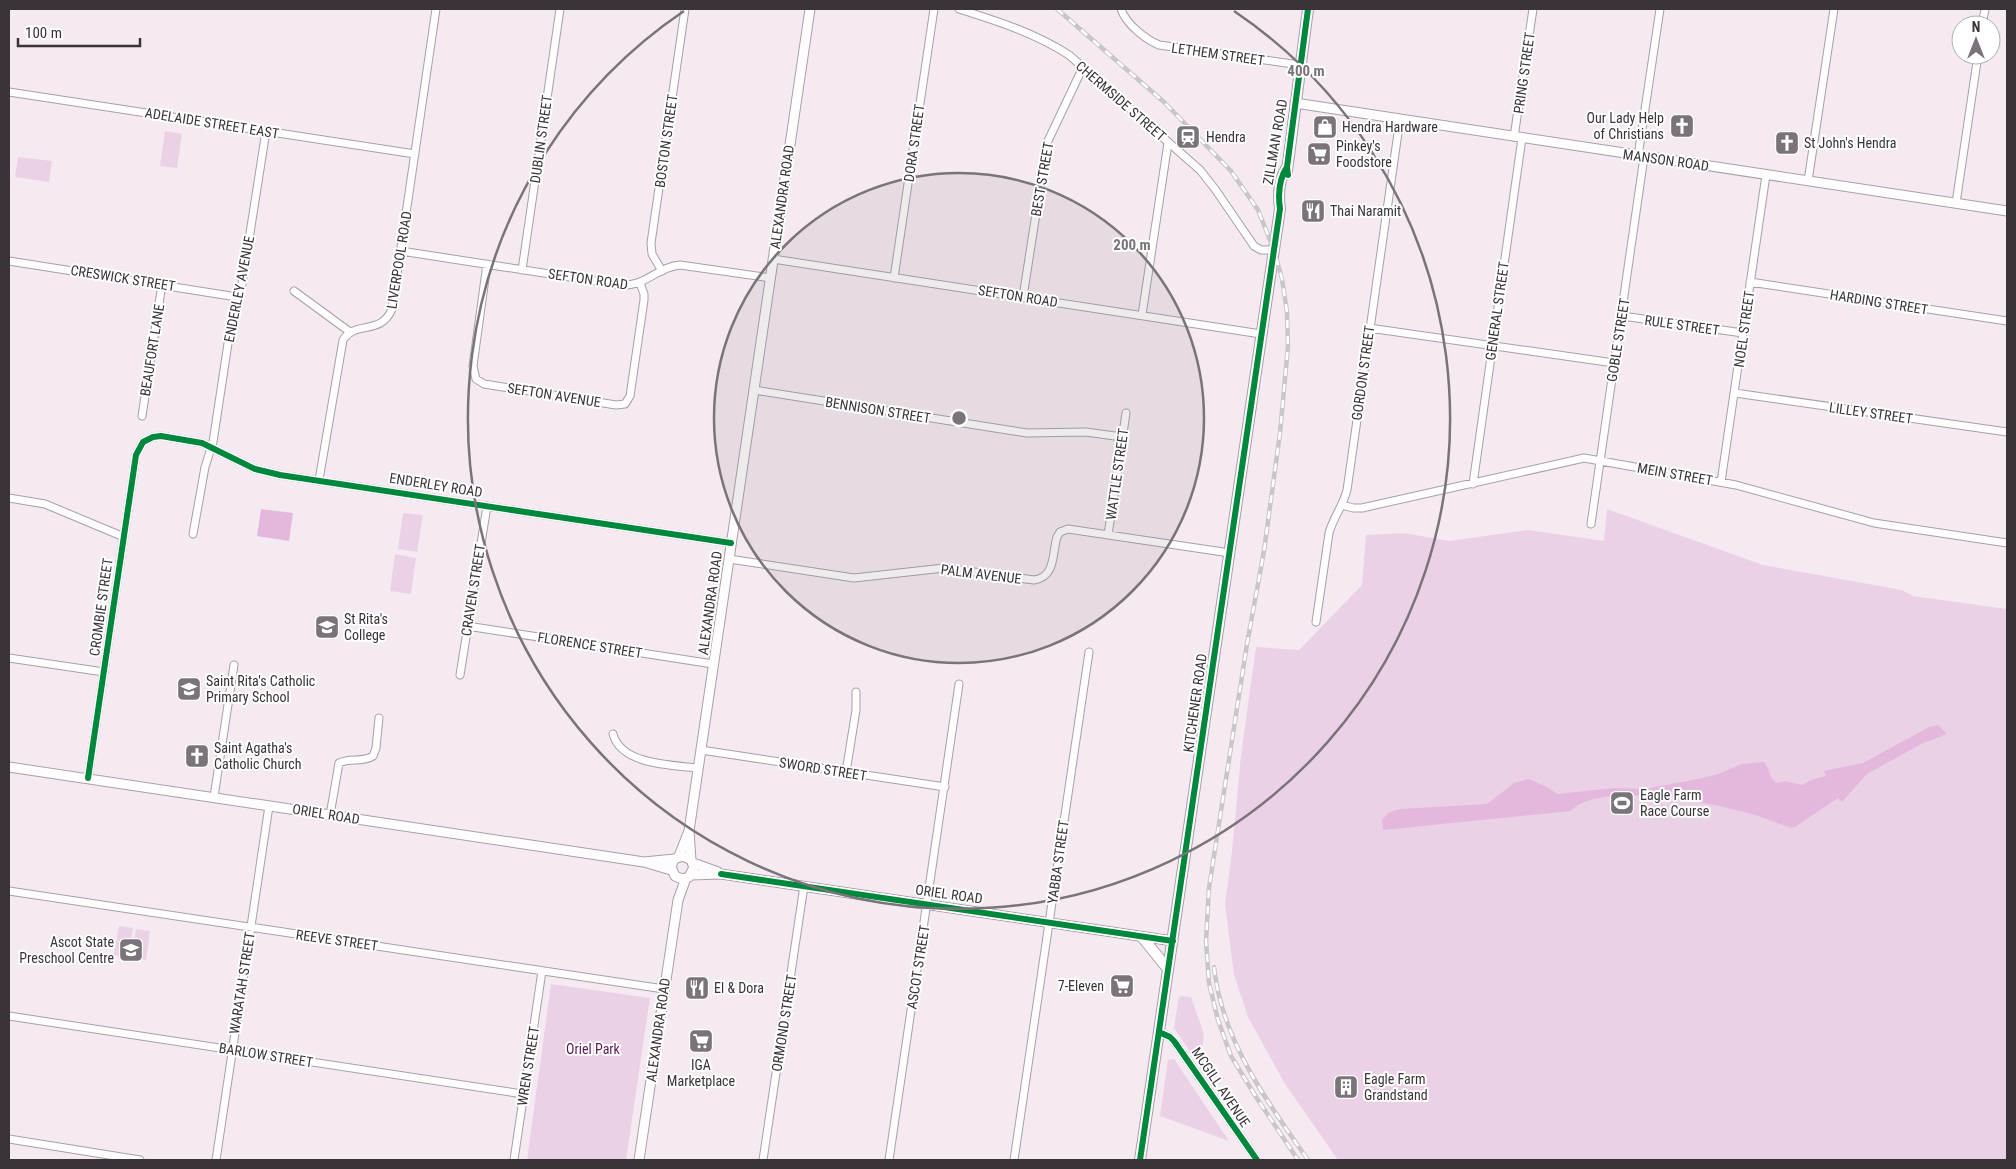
<svg xmlns="http://www.w3.org/2000/svg" width="2016" height="1169" viewBox="0 0 2016 1169" font-family="'Roboto Condensed',sans-serif">
  <style>
    .green { fill: #ebd1e6 }
    .water { fill: #e4b8dd }
    .lines { fill: none; stroke-linecap: round; stroke-linejoin: round }
    .minor-casing { stroke: #a8a0a6; stroke-width: 9 }
    .tertiary-casing { stroke: #a8a0a6; stroke-width: 11 }
    .secondary-casing { stroke: #a8a0a6; stroke-width: 12 }
    .minor { stroke: #fefcfd; stroke-width: 7 }
    .tertiary { stroke: #fefcfd; stroke-width: 9 }
    .secondary { stroke: #fefcfd; stroke-width: 10 }
    .rail-casing { stroke: #c9c5c8; stroke-width: 4.5 }
    .rail { stroke: #fff; stroke-width: 2.5; stroke-dasharray: 8; stroke-linecap: butt }
    .cycleway-casing { stroke: #fff; stroke-width: 9 }
    .cycleway { stroke: #00873e; stroke-width: 6 }
    .ring { fill: none; stroke: #7b737a; stroke-width: 2.5 }
    .labels { text-anchor: middle; dominant-baseline: central; stroke-width: 4; stroke-linejoin: round; paint-order: stroke }
    .street-label { font-size: 14px; fill: #3a3339; stroke: #fff }
    .poi-label { font-size: 14px; fill: #3a3339; stroke: #fff; text-anchor: start }
    .park-label { font-size: 14px; fill: #5c1956; stroke: #fff }
    .centre { fill: #7b737a; stroke: #fff; stroke-width: 2.5 }
    .ring-label { font-size: 15px; text-anchor: middle; font-weight: bold; fill: #7b737a; stroke: #fff; stroke-width: 4; stroke-linejoin: round; paint-order: stroke }
  </style>
  <rect width="100%" height="100%" fill="#f5eaf2"/>
  <path class="green" d="M165 131 182 134 177 168 160 166Z
    M18 157 52 161 49 182 15 177Z
    M1607 509 1763 565 1902 590 1913 596 2007 609V1160H1338L1285 1084 1248 1017 1234 975 1225 904 1232 851 1241 755 1256 647 1299 650 1362 585 1366 535 1404 533 1449 541 1528 530 1604 541Z
    M403 513 423 515 417 552 398 549Z
    M395 554 416 558 411 594 390 591Z
    M119 926 133 928 128 957 114 955Z
    M136 929 150 931 146 960 132 957Z
    M551 984 650 998 626 1160H527Z
    M1179 996 1191 997 1204 1034 1200 1066 1174 1028Z
    M1174 1059 1229 1141 1160 1116 1168 1060Z"/>
  <path class="water" d="M261 509 293 513 289 541 257 536Z
    M1938 725 1947 734 1921 744 1867 774 1842 802 1838 798 1795 827 1791 828C1780 824 1769 820 1758 816 1719 804 1601 779 1571 811L1383 830 1382 820 1388 813 1400 809 1487 804 1514 783 1529 779 1549 788 1557 794 1614 788 1644 789 1698 779 1718 774 1742 764 1764 762C1771 769 1768 778 1777 783L1785 781 1802 785 1811 780 1826 776 1824 771 1863 763 1929 727Z"/>
  <g class="lines">
    <defs>
      <path id="minor" d="M959 9C997 21 1035 33 1069 55L1200 170 1215 189 1254 246 1261 250H1274
        M1121 9C1126 24 1145 39 1159 45L1300 65
        M1982 25 1985 9
        M9 92 415 154
        M1514 137 1533 9
        M1638 156 1660 9
        M1808 181 1834 9
        M1956 203 1978 55
        M401 251 621 285C645 287 657 267 680 265L771 278
        M773 259 1261 334
        M9 261 237 297
        M487 264 473 366 476 379 484 384 616 405 625 404 630 396 644 300V294L640 283
        M522 270 560 9
        M662 271 652 254 651 243 685 9
        M894 278 934 9
        M1750 282 2007 321
        M294 291 350 332
        M1023 297 1047 143 1083 67
        M1142 315 1168 143
        M1622 316 1743 333
        M1369 328 1614 363
        M754 390 1027 433 1086 432 1122 437
        M1735 393 2007 432
        M142 416 162 284
        M319 480 343 340C355 320 381 336 392 309L436 9
        M1721 482 1766 175
        M1473 484 1522 138
        M9 498 45 504 124 537
        M1342 505 1353 508H1362L1584 458 1736 485 1874 523 2007 543
        M1591 524 1644 157
        M193 534 205 467 213 442 234 304 242 284 266 131
        M1108 535 1126 413
        M729 559 854 578 944 568 1034 580C1056 577 1052 553 1057 537L1060 532 1068 529 1230 553
        M1316 622 1329 533C1333 518 1343 506 1347 490L1400 119
        M467 626 713 664
        M9 658 104 672
        M460 675 487 506
        M613 734C621 765 672 765 698 768
        M701 750 945 787
        M846 772 856 710V692
        M88 778 136 455 143 442 153 437 161 436 202 443 255 469 280 475 731 543
        M214 797 234 665
        M330 815 339 763C350 757 363 763 373 756L376 748 379 718
        M9 891 664 989
        M9 1016 523 1094
        M1159 1032 1170 1037 1174 1041 1257 1160
        M9 1139 140 1160
        M216 1160 269 806
        M514 1160 542 971
        M763 1160 804 886
        M889 1160 959 684
        M1014 1160 1089 652"/>
      <path id="tertiary" d="M1295 103 2007 211
        M9 767 644 862 671 870
        M679 856 689 831
        M691 860 683 856 674 859 671 867 675 876 682 879 689 877 694 867 691 860 689 831 810 9
        M644 862 674 859
        M693 863 718 872
        M691 875 721 874 1173 941
        M639 1160 678 900 686 878"/>
      <path id="secondary" d="M1287 171 1308 9
        M1142 937 1168 969
        M1140 1160 1280 209C1278 195 1279 179 1287 167"/>
    </defs>
    <use href="#minor" class="minor-casing"/>
    <use href="#tertiary" class="tertiary-casing"/>
    <use href="#secondary" class="secondary-casing"/>
    <use href="#minor" class="minor"/>
    <use href="#tertiary" class="tertiary"/>
    <use href="#secondary" class="secondary"/>
    <defs>
      <path id="rail" d="M1057 9 1164 102 1231 171 1258 210 1274 250 1282 279 1287 312 1288 346 1280 433 1264 551 1247 644 1209 888 1206 941 1209 983 1218 1020 1231 1056 1256 1097 1298 1160
        M1214 967C1222 1041 1267 1101 1308 1160"/>
    </defs>
    <use href="#rail" class="rail-casing"/>
    <use href="#rail" class="rail"/>
    <defs>
      <path id="cycleway" d="M1288 175 1287 167 1308 9
        M88 778 136 455 143 442 153 437 161 436 202 443 255 469 280 475 731 543
        M721 874 1173 941
        M1159 1032 1170 1037 1174 1041 1257 1160
        M1140 1160 1280 209C1278 195 1279 179 1287 167"/>
    </defs>
    <use href="#cycleway" class="cycleway-casing"/>
    <use href="#cycleway" class="cycleway"/>
  </g>
  <circle cx="959" cy="418" r="245" fill="#7b737a" fill-opacity=".12"/>
  <g class="ring">
    <circle cx="959" cy="418" r="245"/>
    <path d="M1234 11A491 491 0 1 1 684 11"/>
  </g>
  <defs>
    <symbol id="church-square" viewBox="-11 -11 22 22"><rect x="-9" y="-9" width="18" height="18" rx="4" fill="#7b737a" stroke="#fff"/><path d="M-1.2-6h2.4v3.5h3.3v2.4h-3.3V6h-2.4V-.1h-3.3v-2.4h3.3Z" fill="#fff"/></symbol>
    <symbol id="shop-square" viewBox="-11 -11 22 22"><rect x="-9" y="-9" width="18" height="18" rx="4" fill="#7b737a" stroke="#fff"/><path d="M-5-2.5h2.3a2.7 3.5 0 0 1 5.4 0H5L5.5 6h-11ZM-1.5-2.5h3a1.5 2.3 0 0 0-3 0Z" fill="#fff"/></symbol>
    <symbol id="station-square" viewBox="-11 -11 22 22"><rect x="-9" y="-9" width="18" height="18" rx="4" fill="#7b737a" stroke="#fff"/><path d="M-3-6H3Q5-6 5-4V2Q5 4 3 4L4.5 6H3L1.5 4h-3L-3 6H-4.5L-3 4Q-5 4-5 2V-4Q-5-6-3-6ZM-3.5-4v3h7v-3ZM-3.5 1v1.5H-2V1ZM2 1v1.5H3.5V1Z" fill="#fff"/></symbol>
    <symbol id="supermarket-square" viewBox="-11 -11 22 22"><rect x="-9" y="-9" width="18" height="18" rx="4" fill="#7b737a" stroke="#fff"/><path d="M-6-5.5h2.5l.6 2H6L4.5 2H-2.5L-4.4-4H-6ZM-1.5 3.2a1.3 1.3 0 1 0 .1 0ZM3 3.2a1.3 1.3 0 1 0 .1 0Z" fill="#fff"/></symbol>
    <symbol id="restaurant-square" viewBox="-11 -11 22 22"><rect x="-9" y="-9" width="18" height="18" rx="4" fill="#7b737a" stroke="#fff"/><path d="M-5-6h1v4h1v-4h1v4h1v-4h1v5L-1.5 .5V6h-2V.5L-5-1ZM5-6V6H3V1.5H1.5Q1.5-4 5-6Z" fill="#fff"/></symbol>
    <symbol id="school-square" viewBox="-11 -11 22 22"><rect x="-9" y="-9" width="18" height="18" rx="4" fill="#7b737a" stroke="#fff"/><path d="M0-5L7-2L0 1L-7-2ZM-4 1L0 2.5L4 1V4Q0 6-4 4Z" fill="#fff"/></symbol>
    <symbol id="stadium-square" viewBox="-11 -11 22 22"><rect x="-9" y="-9" width="18" height="18" rx="4" fill="#7b737a" stroke="#fff"/><path d="M0-5a6.5 5 0 1 0 0 10a6.5 5 0 1 0 0-10ZM-3.5-1.8h7v3.6h-7Z" fill="#fff"/></symbol>
    <symbol id="building-square" viewBox="-11 -11 22 22"><rect x="-9" y="-9" width="18" height="18" rx="4" fill="#7b737a" stroke="#fff"/><path d="M-4-6H4V6H1V3H-1V6H-4ZM-2.5-4.3h1.7v1.8h-1.7ZM.8-4.3h1.7v1.8H.8ZM-2.5-1h1.7V.8h-1.7ZM.8-1h1.7V.8H.8Z" fill="#fff"/></symbol>
  </defs>
  <g fill-rule="evenodd">
    <use href="#church-square" x="1668" y="112" width="28" height="28"/>
    <use href="#shop-square" x="1311" y="113" width="28" height="28"/>
    <use href="#station-square" x="1174" y="123" width="28" height="28"/>
    <use href="#church-square" x="1773" y="129" width="28" height="28"/>
    <use href="#supermarket-square" x="1305" y="140" width="28" height="28"/>
    <use href="#restaurant-square" x="1299" y="197" width="28" height="28"/>
    <use href="#school-square" x="313" y="613" width="28" height="28"/>
    <use href="#school-square" x="175" y="675" width="28" height="28"/>
    <use href="#church-square" x="183" y="742" width="28" height="28"/>
    <use href="#stadium-square" x="1608" y="789" width="28" height="28"/>
    <use href="#school-square" x="117" y="936" width="28" height="28"/>
    <use href="#supermarket-square" x="1108" y="972" width="28" height="28"/>
    <use href="#restaurant-square" x="683" y="974" width="28" height="28"/>
    <use href="#supermarket-square" x="687" y="1027" width="28" height="28"/>
    <use href="#building-square" x="1332" y="1073" width="28" height="28"/>
  </g>
  <g class="labels">
    <g class="street-label">
      <text transform="translate(1218 54) rotate(8)">LETHEM STREET</text>
      <text transform="translate(1524 73) rotate(-82)">PRING STREET</text>
      <text transform="translate(1121 101) rotate(41)">CHERMSIDE STREET</text>
      <text transform="translate(212 123) rotate(9)">ADELAIDE STREET EAST</text>
      <text transform="translate(541 139) rotate(-82)">DUBLIN STREET</text>
      <text transform="translate(666 141) rotate(-82)">BOSTON STREET</text>
      <text transform="translate(1275 142) rotate(-80)">ZILLMAN ROAD</text>
      <text transform="translate(914 143) rotate(-82)">DORA STREET</text>
      <text transform="translate(1666 160) rotate(8)">MANSON ROAD</text>
      <text transform="translate(1042 179) rotate(-80)">BEST STREET</text>
      <text transform="translate(782 197) rotate(-82)">ALEXANDRA ROAD</text>
      <text transform="translate(399 260) rotate(-81)">LIVERPOOL ROAD</text>
      <text transform="translate(123 278) rotate(9)">CRESWICK STREET</text>
      <text transform="translate(588 279) rotate(8)">SEFTON ROAD</text>
      <text transform="translate(239 289) rotate(-79)">ENDERLEY AVENUE</text>
      <text transform="translate(1018 296) rotate(9)">SEFTON ROAD</text>
      <text transform="translate(1879 302) rotate(9)">HARDING STREET</text>
      <text transform="translate(1497 311) rotate(-82)">GENERAL STREET</text>
      <text transform="translate(1682 325) rotate(8)">RULE STREET</text>
      <text transform="translate(1744 329) rotate(-82)">NOEL STREET</text>
      <text transform="translate(1618 340) rotate(-81)">GOBLE STREET</text>
      <text transform="translate(152 350) rotate(-81)">BEAUFORT LANE</text>
      <text transform="translate(1363 373) rotate(-82)">GORDON STREET</text>
      <text transform="translate(554 395) rotate(9)">SEFTON AVENUE</text>
      <text transform="translate(878 410) rotate(9)">BENNISON STREET</text>
      <text transform="translate(1871 413) rotate(8)">LILLEY STREET</text>
      <text transform="translate(1117 474) rotate(-82)">WATTLE STREET</text>
      <text transform="translate(1675 474) rotate(10)">MEIN STREET</text>
      <text transform="translate(436 485) rotate(9)">ENDERLEY ROAD</text>
      <text transform="translate(981 574) rotate(7)">PALM AVENUE</text>
      <text transform="translate(473 590) rotate(-81)">CRAVEN STREET</text>
      <text transform="translate(710 603) rotate(-82)">ALEXANDRA ROAD</text>
      <text transform="translate(101 607) rotate(-82)">CROMBIE STREET</text>
      <text transform="translate(590 645) rotate(9)">FLORENCE STREET</text>
      <text transform="translate(1195 703) rotate(-82)">KITCHENER ROAD</text>
      <text transform="translate(823 769) rotate(9)">SWORD STREET</text>
      <text transform="translate(326 814) rotate(9)">ORIEL ROAD</text>
      <text transform="translate(1058 862) rotate(-82)">YABBA STREET</text>
      <text transform="translate(949 894) rotate(8)">ORIEL ROAD</text>
      <text transform="translate(337 940) rotate(8)">REEVE STREET</text>
      <text transform="translate(918 967) rotate(-81)">ASCOT STREET</text>
      <text transform="translate(242 983) rotate(-81)">WARATAH STREET</text>
      <text transform="translate(784 1023) rotate(-81)">ORMOND STREET</text>
      <text transform="translate(658 1030) rotate(-82)">ALEXANDRA ROAD</text>
      <text transform="translate(266 1055) rotate(9)">BARLOW STREET</text>
      <text transform="translate(528 1066) rotate(-81)">WREN STREET</text>
      <text transform="translate(1221 1087) rotate(56)">MCGILL AVENUE</text>
    </g>
    <g class="poi-label">
      <text x="1664" y="118" text-anchor="end">Our Lady Help<tspan x="1664" dy="16">of Christians</tspan></text>
      <text x="1342" y="127">Hendra Hardware</text>
      <text x="1206" y="137">Hendra</text>
      <text x="1804" y="143">St John's Hendra</text>
      <text x="1336" y="146">Pinkey's<tspan x="1336" dy="16">Foodstore</tspan></text>
      <text x="1330" y="211">Thai Naramit</text>
      <text x="344" y="619">St Rita's<tspan x="344" dy="16">College</tspan></text>
      <text x="206" y="681">Saint Rita's Catholic<tspan x="206" dy="16">Primary School</tspan></text>
      <text x="214" y="748">Saint Agatha's<tspan x="214" dy="16">Catholic Church</tspan></text>
      <text x="1640" y="795">Eagle Farm<tspan x="1640" dy="16">Race Course</tspan></text>
      <text x="114" y="942" text-anchor="end">Ascot State<tspan x="114" dy="16">Preschool Centre</tspan></text>
      <text x="1104" y="986" text-anchor="end">7-Eleven</text>
      <text x="714" y="988">El &amp; Dora</text>
      <text x="701" y="1065" text-anchor="middle">IGA<tspan x="701" dy="16">Marketplace</tspan></text>
      <text x="1364" y="1079">Eagle Farm<tspan x="1364" dy="16">Grandstand</tspan></text>
    </g>
    <g class="park-label">
      <text x="593" y="1049">Oriel Park</text>
    </g>
  </g>
  <circle cx="959" cy="418" r="8" class="centre"/>
  <g class="ring-label">
    <text x="1306" y="76">400 m</text>
    <text x="1132" y="250">200 m</text>
  </g>
  <rect width="2016" height="1169" fill="none" stroke="#3a3339" stroke-width="20"/>
  <g transform="translate(1976 40)"><circle r="24" fill="#ffffff" stroke="#b0adb0"/>
  <path d="M0-4L9 19L0 12L-9 19Z" fill="#7b737a"/>
  <text y="-8" font-size="14" font-weight="bold" text-anchor="middle" fill="#3a3339">N</text>
  </g>
  <path d="M18 38v8h122v-8" fill="none" stroke="#3a3339" stroke-width="2.5"/>
  <text x="25" y="38" font-size="15" fill="#3a3339" stroke="#ffffff" stroke-width="4" paint-order="stroke">100 m</text>
</svg>
